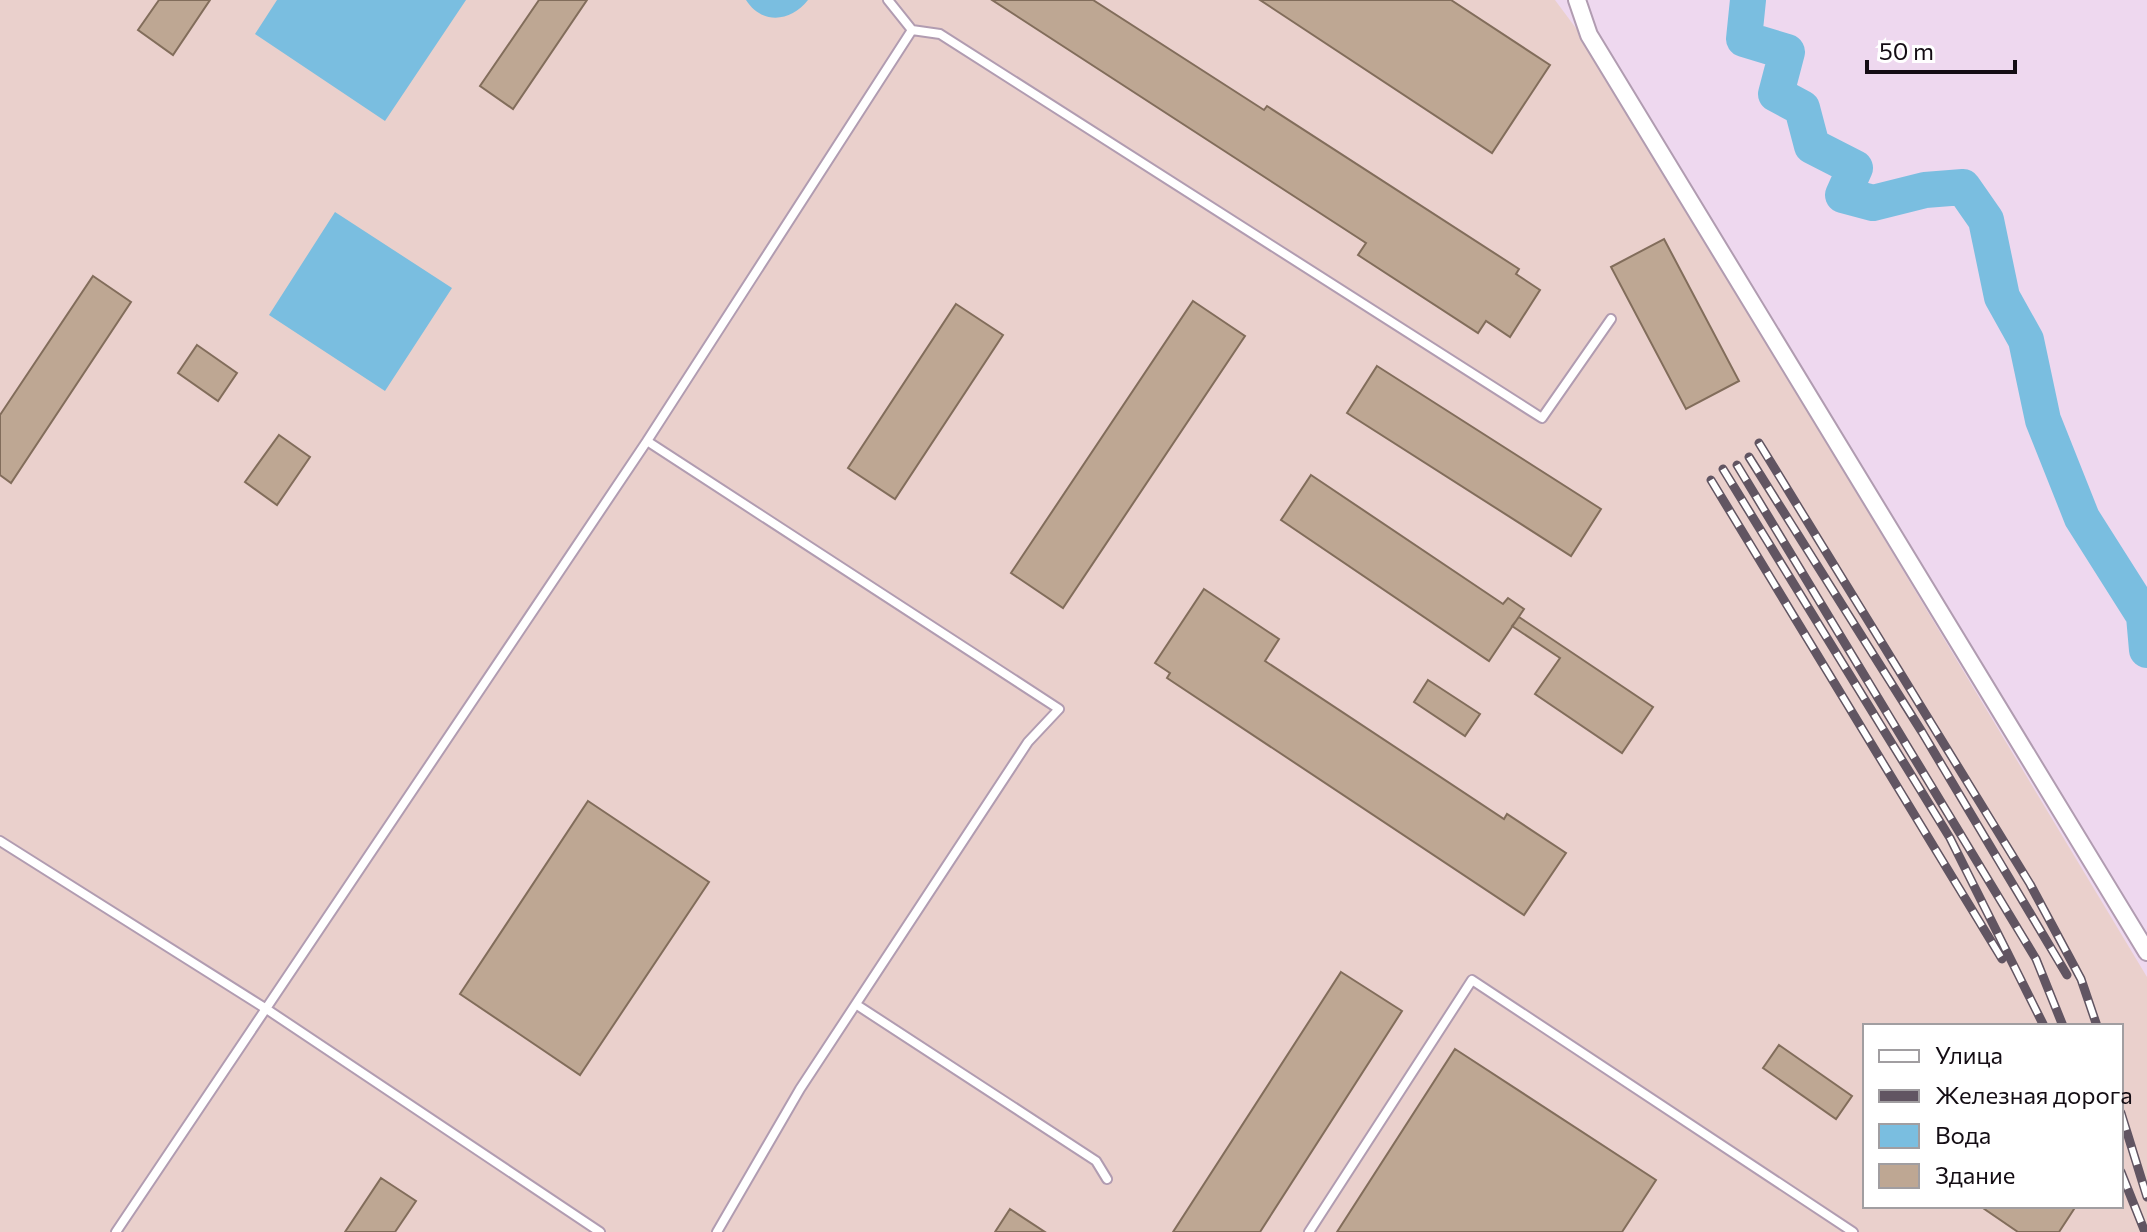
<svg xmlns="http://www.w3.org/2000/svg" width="2147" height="1232" viewBox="0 0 2147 1232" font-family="Commissioner,sans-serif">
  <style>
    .industrial { fill: #ead0cc; fill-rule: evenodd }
    .water { fill: #7abee0 }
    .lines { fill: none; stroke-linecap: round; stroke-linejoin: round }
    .river { stroke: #7abee0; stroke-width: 36 }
    .building { fill: #bea793; stroke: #826d5b; stroke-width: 2 }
    .lane-casing { stroke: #b19cb1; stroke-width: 12 }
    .street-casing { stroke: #b19cb1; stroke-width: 20 }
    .lane { stroke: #fff; stroke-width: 8 }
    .street { stroke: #fff; stroke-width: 16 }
    .rail-casing { stroke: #615562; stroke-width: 9 }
    .rail { stroke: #fff; stroke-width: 6; stroke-dasharray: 18; stroke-linecap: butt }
  </style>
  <rect width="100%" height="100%" fill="#eed8ef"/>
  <path class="industrial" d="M0 0H1555L1584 39 2147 977V1232H0ZM1865 1026H2121V1206H1865Z"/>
  <path class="water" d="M277 0H466L385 121 255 34Z
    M746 0H808C791 22 762 25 746 0Z
    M335 212 452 288 385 391 269 315Z"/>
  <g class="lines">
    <path class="river" d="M1748 0 1744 39 1787 52 1776 94 1802 108 1812 146 1855 168 1843 195 1873 203 1925 190 1963 187 1986 220 2002 297 2026 340 2043 420 2082 518 2144 616 2147 650"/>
  </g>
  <path class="building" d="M159 0H210L173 55 138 30Z
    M539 0H587L513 109 480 86Z
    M992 0H1093L1264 110 1267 106 1519 269 1516 274 1540 290 1510 337 1486 321 1478 333 1358 255 1366 243Z
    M1260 0H1451L1550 65 1492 153Z
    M1664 239 1739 381 1686 409 1611 267Z
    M93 276 131 302 11 483 0 475V415Z
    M1193 301 1245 336 1063 608 1011 573Z
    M956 304 1003 335 895 499 848 468Z
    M197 345 237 373 218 401 178 373Z
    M1377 366 1601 509 1571 556 1347 413Z
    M279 435 310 457 277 505 245 482Z
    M1311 475 1503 604 1508 598 1524 609 1489 661 1281 520Z
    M1204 589 1279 639 1265 661 1504 819 1507 814 1566 853 1524 915 1167 678 1170 673 1155 663Z
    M1519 617 1653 707 1622 753 1535 694 1560 658 1512 626Z
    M1428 680 1480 714 1465 736 1414 702Z
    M588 801 709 882 580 1075 460 994Z
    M1341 972 1402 1011 1260 1232H1173Z
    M1779 1045 1852 1096 1836 1119 1763 1068Z
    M1455 1049 1656 1180 1622 1232H1337Z
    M381 1178 416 1201 395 1232H345Z
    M1980 1206H2076L2059 1232H2018Z
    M1010 1209 1045 1232H995Z"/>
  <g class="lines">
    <defs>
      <path id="lane" d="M912 30 940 34 1542 418 1611 319
        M647 441 912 30 888 0
        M0 841 268 1010 600 1232
        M857 1005 1096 1161 1107 1179
        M116 1232 647 441 1059 709 1028 742 800 1089 717 1232
        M1309 1232 1472 980 1853 1232"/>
      <path id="street" d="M1577 0 1589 35 2147 952"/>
    </defs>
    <use href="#lane" class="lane-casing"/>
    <use href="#street" class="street-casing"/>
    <use href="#lane" class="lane"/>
    <use href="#street" class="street"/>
    <defs>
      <path id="rail" d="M1759 443 2030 884 2081 979 2097 1026
        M1749 457 1922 732 2067 975
        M1737 465 2036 959 2063 1026
        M1723 469 1950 838 2044 1026
        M1711 480 2002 959
        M2121 1113 2147 1197
        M2121 1172 2145 1232"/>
    </defs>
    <use href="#rail" class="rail-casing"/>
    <use href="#rail" class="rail"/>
  </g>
  <rect x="1863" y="1024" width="260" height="184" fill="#ffffff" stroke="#a19ea1" stroke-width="2"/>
  <rect x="1879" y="1050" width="40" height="12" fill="#ffffff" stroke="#a19ea1" stroke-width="2"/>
  <text x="1935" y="1064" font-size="24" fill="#140d14">Улица</text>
  <rect x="1879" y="1090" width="40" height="12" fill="#615562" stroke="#a19ea1" stroke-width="2"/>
  <text x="1935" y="1104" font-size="24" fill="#140d14">Железная дорога</text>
  <rect x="1879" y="1124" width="40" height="24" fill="#7abee0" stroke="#a19ea1" stroke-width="2"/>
  <text x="1935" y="1144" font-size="24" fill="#140d14">Вода</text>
  <rect x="1879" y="1164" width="40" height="24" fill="#bea793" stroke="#a19ea1" stroke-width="2"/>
  <text x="1935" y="1184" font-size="24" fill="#140d14">Здание</text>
  <path d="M1867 60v12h148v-12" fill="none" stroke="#140d14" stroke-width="4"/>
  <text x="1879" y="60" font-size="24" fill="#140d14" stroke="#ffffff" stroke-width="6" paint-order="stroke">50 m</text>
</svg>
